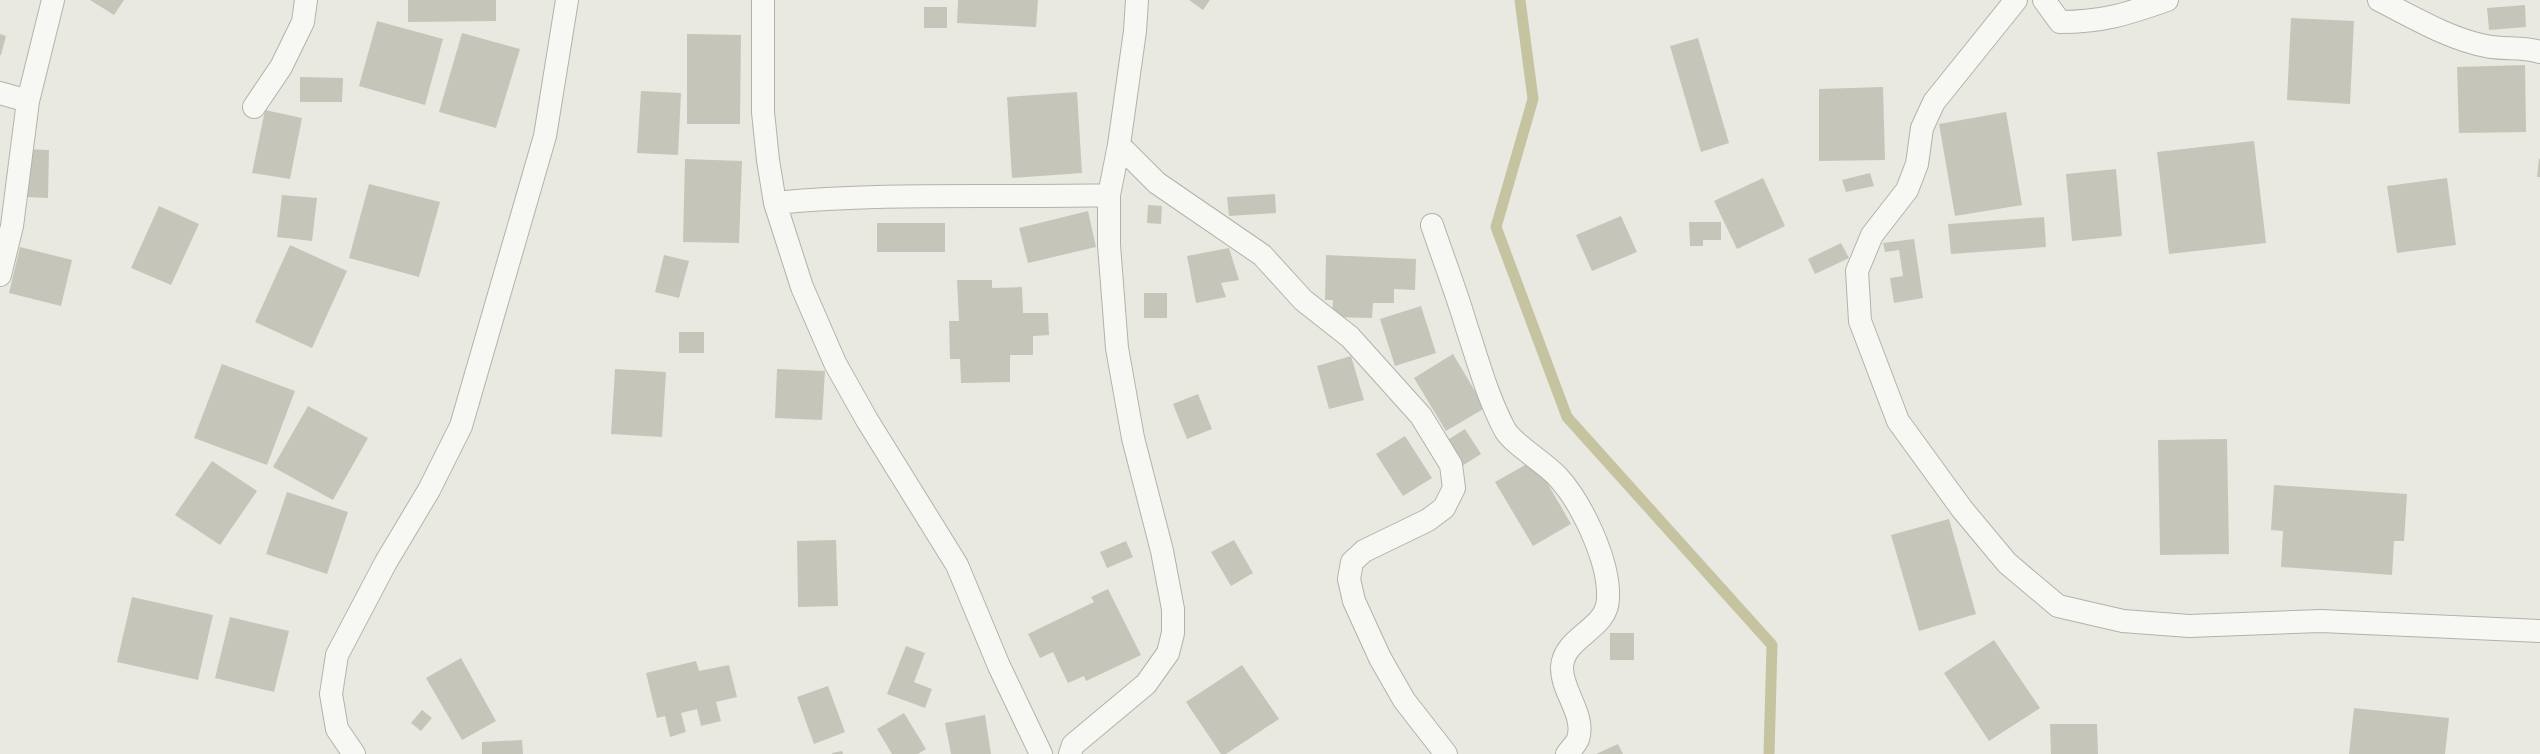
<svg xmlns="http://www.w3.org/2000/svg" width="2540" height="754" viewBox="0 0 2540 754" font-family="'PT Sans',sans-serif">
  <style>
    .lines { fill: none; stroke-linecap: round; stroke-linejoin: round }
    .stream { stroke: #c6c4a0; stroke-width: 11 }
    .building { fill: #c5c6b9 }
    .minor-casing { stroke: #b2b3a7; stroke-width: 24 }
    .minor { stroke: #f7f8f4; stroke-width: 22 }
  </style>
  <rect width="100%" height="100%" fill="#e9e9e2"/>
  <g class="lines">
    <path class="stream" d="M1520 0 1533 99 1496 227 1567 417 1772 645 1769 754"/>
  </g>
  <path class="building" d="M90 0H124L114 15Z
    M408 0H496V21L408 22Z
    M958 0H1038L1036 27 957 23Z
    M1189 0H1210L1203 10Z
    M2525 5 2526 27 2489 30 2487 8Z
    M924 7H947V28H924Z
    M2291 18 2354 21 2350 104 2287 100Z
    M377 21 443 39 425 105 359 86Z
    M462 33 520 49 496 128 439 112Z
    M0 34 6 36 1 55H0Z
    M687 34 741 35 740 124H687Z
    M1698 38 1729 143 1701 152 1670 46Z
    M2525 65 2526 132 2459 133 2457 67Z
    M300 77 343 78 342 102H300Z
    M1883 87 1885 160 1819 161V89Z
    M641 91 681 93 678 155 637 153Z
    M1077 92 1082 173 1012 178 1007 97Z
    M265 110 302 118 290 179 252 173Z
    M2006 112 2022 205 1955 216 1939 124Z
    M2254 141 2266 243 2169 254 2157 152Z
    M27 149 49 150 48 198 26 197Z
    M685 159 742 161 739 243 683 242Z
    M2539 159H2540V177H2537Z
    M2116 169 2122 236 2072 241 2066 174Z
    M1870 173 1874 186 1846 192 1842 180Z
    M1763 178 1785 226 1737 249 1714 201Z
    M2447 178 2456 245 2397 253 2387 186Z
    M369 184 440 202 419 277 349 258Z
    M1275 194 1276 213 1229 216 1227 197Z
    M282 195 317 198 312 241 277 237Z
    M1148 205 1162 206 1161 224 1147 223Z
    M159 206 199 224 171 285 131 268Z
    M1088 211 1096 247 1028 263 1019 228Z
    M1621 216 1637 252 1592 271 1576 235Z
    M2044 217 2046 247 1951 254 1948 224Z
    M1689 222H1721V240H1703V246H1690Z
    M877 223H945V252H877Z
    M1914 239 1923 298 1894 303 1890 278 1903 276 1899 250 1885 252 1883 243Z
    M1841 243 1849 258 1815 274 1808 259Z
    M290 245 347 271 312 348 255 322Z
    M20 247 72 260 61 306 9 293Z
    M1229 248 1239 280 1221 283 1226 297 1196 303 1187 256Z
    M664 255 689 261 679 298 655 292Z
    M1326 255 1416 259 1415 290 1394 289V303H1373L1372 318 1332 317 1333 300H1325Z
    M957 280H992V288L1022 287 1023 313H1048L1049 335 1033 336V355H1010V382L961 383 960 359H950L949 321H959Z
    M1144 293H1167V318H1144Z
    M1421 306 1436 353 1395 366 1380 319Z
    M679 332H704V353H679Z
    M1453 354 1485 408 1446 431 1414 378Z
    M1351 356 1364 400 1329 409 1317 366Z
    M222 364 295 391 267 465 194 438Z
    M615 369 666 372 662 437 611 434Z
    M777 369 825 371 822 420 775 418Z
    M1198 394 1212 429 1187 439 1173 404Z
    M308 406 368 438 333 500 273 467Z
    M1465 429 1481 454 1462 466 1446 441Z
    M1405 436 1432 478 1403 496 1376 454Z
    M2227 439 2229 554 2160 555 2158 440Z
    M1534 460 1571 524 1533 546 1495 482Z
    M212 461 257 491 220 545 175 515Z
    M2274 485 2407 494 2404 541H2394L2392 575 2281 567 2283 531 2271 530Z
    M287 492 348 512 327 574 266 554Z
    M1949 519 1976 614 1919 631 1891 535Z
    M836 540 838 606 798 607 797 541Z
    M1234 540 1253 573 1231 586 1211 552Z
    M1126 541 1133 557 1107 568 1100 552Z
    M1108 589 1141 655 1086 681 1084 676 1068 683 1053 652 1040 658 1028 634 1094 602 1091 597Z
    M132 597 213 615 198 680 117 662Z
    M230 617 289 631 274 692 215 678Z
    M1610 633H1634V660H1610Z
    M1994 640 2040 708 1989 741 1944 673Z
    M906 646 925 653 914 682 932 689 925 708 887 694Z
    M461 658 496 721 462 740 426 678Z
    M696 661 699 671 729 665 737 697 716 702 721 721 701 726 697 709 681 713 686 732 670 737 665 716 657 718 646 673Z
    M1242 665 1279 719 1226 754H1221L1186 702Z
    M828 686 845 732 814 744 797 697Z
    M2354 708 2449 718 2445 754H2349Z
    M422 710 432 718 421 731 411 723Z
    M904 713 926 749 918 754H892L877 729Z
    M985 715 991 754H951L945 723Z
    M2050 724H2097L2098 754H2051Z
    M522 740 523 754H482V742Z
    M1618 744 1623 754H1596Z
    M842 751 843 754H832V753Z"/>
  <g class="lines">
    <defs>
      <path id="minor" d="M763 0V112L768 160 775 203 802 287 835 363 867 420 957 565 999 666 1041 754
        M2016 0 1934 102 1922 128 1917 164 1907 190 1872 235 1857 271 1860 321 1898 421 1962 509 2007 563 2058 606 2123 621 2189 626 2321 621 2540 631
        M2044 0 2060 22C2103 22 2127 14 2167 0
        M2379 0C2411 16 2451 40 2486 46 2504 50 2522 46 2540 52
        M0 93 28 101
        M254 107 281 67 303 22 306 0
        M1119 145 1157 183 1262 255 1303 300 1350 337 1421 416 1451 465 1454 488 1444 508 1428 520 1364 551 1352 562 1349 579 1354 601 1380 658 1404 700 1446 754
        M775 203C886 192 998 198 1109 195
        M1432 225C1443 258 1456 291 1466 325 1478 361 1487 396 1505 430 1513 444 1544 462 1557 476 1582 503 1610 562 1608 599 1607 630 1564 636 1562 667 1561 691 1586 715 1578 739 1576 744 1570 750 1567 754
        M0 275 12 226 28 101 53 0
        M354 754 337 729 331 694 337 655 386 562 429 490 461 426 545 136 567 0
        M1070 754 1073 745 1146 684 1168 653 1173 633V609L1162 551 1133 438 1117 348 1109 245V195L1119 145 1135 31 1137 0"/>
    </defs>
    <use href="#minor" class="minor-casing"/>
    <use href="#minor" class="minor"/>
  </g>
</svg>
